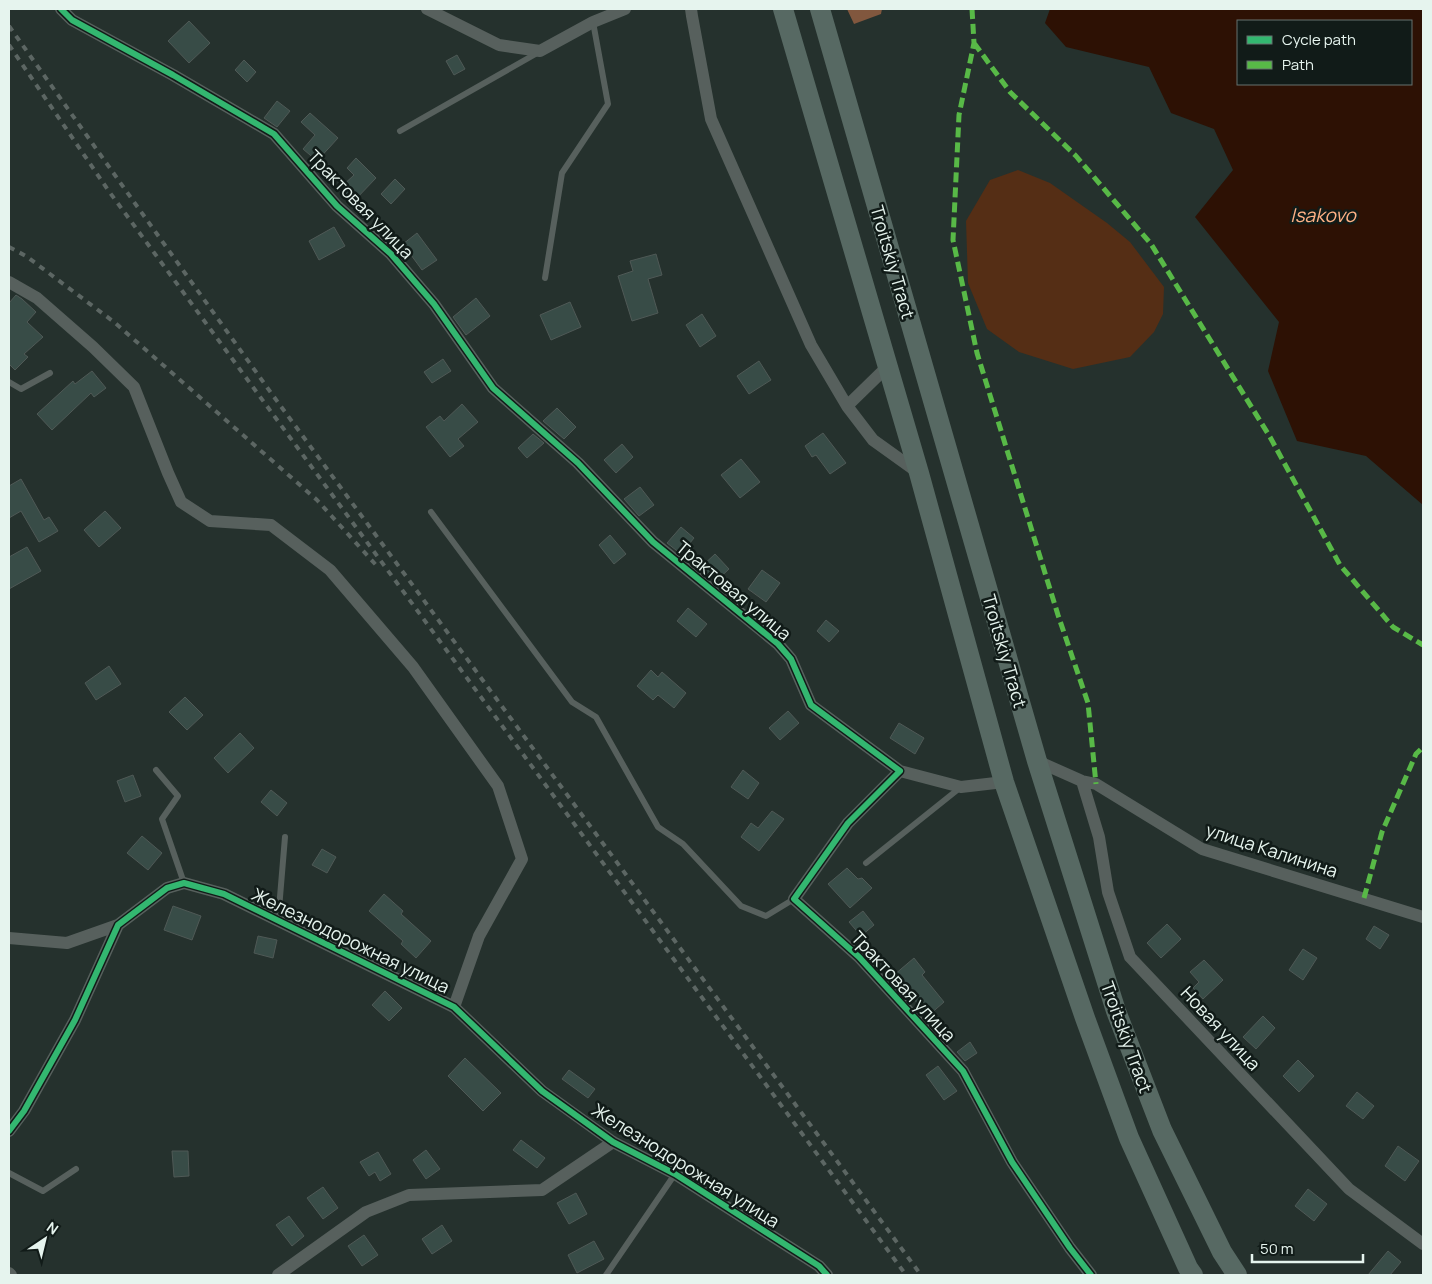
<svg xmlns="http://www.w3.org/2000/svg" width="1432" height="1284" viewBox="0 0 1432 1284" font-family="Manrope,sans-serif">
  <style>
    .green { fill: #552e15 }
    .forest { fill: #81573e }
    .water { fill: #2d1104; fill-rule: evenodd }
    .building { fill: #384c47; stroke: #4f5956 }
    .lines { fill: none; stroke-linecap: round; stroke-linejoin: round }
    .service { stroke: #57605d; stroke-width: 6 }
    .minor { stroke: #57605d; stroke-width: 12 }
    .primary { stroke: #576963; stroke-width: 20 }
    .rail { stroke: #5c6663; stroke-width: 4; stroke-dasharray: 6 6; stroke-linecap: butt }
    .quiet { stroke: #58b947; stroke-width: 5; stroke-dasharray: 10 5; stroke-linecap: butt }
    .cycleway-casing { stroke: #111b18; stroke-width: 9 }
    .cycleway { stroke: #33b770; stroke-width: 6 }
    .labels { text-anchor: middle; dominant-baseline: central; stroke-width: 5; stroke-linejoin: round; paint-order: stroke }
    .street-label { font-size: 18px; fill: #e6f4ee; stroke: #111b18 }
    .water-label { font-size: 19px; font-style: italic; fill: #feb185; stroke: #111b18 }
  </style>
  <rect width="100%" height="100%" fill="#25312d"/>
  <path class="green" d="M1018 170 1050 183 1107 223 1130 242 1164 287 1163 314 1154 332 1130 357 1073 369 1019 352 987 329 968 283 966 221 990 180Z"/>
  <path class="forest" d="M847 9H882L881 14 854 24Z"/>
  <path class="water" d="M1050 9H1423V505L1366 456 1297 441 1268 371 1279 322 1195 217 1233 170 1214 129 1171 113 1149 67 1066 47 1045 23ZM1238 21H1411V84H1238Z"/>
  <path class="building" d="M189 21 210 43 189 63 168 41Z
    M457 55 465 69 454 75 446 61Z
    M244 60 256 72 247 82 235 70Z
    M277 101 290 111 277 127 264 118Z
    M310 113 338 138 317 161 303 149 315 135 301 122Z
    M356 158 376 178 354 201 340 188 354 175 347 168Z
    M395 179 405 189 391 204 381 194Z
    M334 227 345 246 319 260 309 241Z
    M417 233 437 260 422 270 403 244Z
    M656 254 662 275 648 279 658 313 632 321 618 276 633 271 630 261Z
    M16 295 22 299 36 312 27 322 43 337 24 354 28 357 15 370 9 364V303Z
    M476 298 490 316 466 335 453 317Z
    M570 302 581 327 551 340 540 315Z
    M702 314 716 336 700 347 686 325Z
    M443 359 451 371 432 383 424 372Z
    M759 361 771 380 749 394 737 376Z
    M92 371 106 388 94 397 91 393 52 430 37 414 73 381 75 384Z
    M462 404 478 422 458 439 464 446 450 457 426 427 440 416 444 421Z
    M557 408 576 427 564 439 543 421Z
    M823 433 846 463 830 474 816 455 812 457 805 446Z
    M533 434 544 443 527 458 518 448Z
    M622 444 633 457 616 473 604 460Z
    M741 459 760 482 740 498 721 475Z
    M21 479 44 520 49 517 58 531 39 542 21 511 9 518V486Z
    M640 487 654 505 639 516 624 499Z
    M105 511 121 528 99 547 84 530Z
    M681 527 694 538 681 554 667 543Z
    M610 535 626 554 614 564 599 545Z
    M27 547 41 571 9 589V557Z
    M715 554 729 569 715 582 700 568Z
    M762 570 780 583 766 602 748 589Z
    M688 608 707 624 696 637 677 621Z
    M826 620 839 631 829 642 817 631Z
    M109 666 121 684 96 700 85 683Z
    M651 670 658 677 662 672 686 693 674 708 658 695 653 700 637 686Z
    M185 697 203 715 187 730 169 712Z
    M788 711 799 723 780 740 769 728Z
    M899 723 924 738 915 754 890 738Z
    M240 733 254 748 228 773 214 758Z
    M743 770 759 783 748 799 731 787Z
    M133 775 141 796 125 802 117 781Z
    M271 790 287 803 277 816 261 802Z
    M772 811 784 819 759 851 741 837 751 823 758 828Z
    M142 836 162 853 148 870 127 853Z
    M322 849 336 857 327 873 312 865Z
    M847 868 858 879 862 878 872 888 850 908 828 884Z
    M384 894 403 911 401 914 431 941 416 958 401 944 403 941 369 911Z
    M173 906 201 916 192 940 164 930Z
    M863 911 874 925 861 936 849 922Z
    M1167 924 1181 939 1161 958 1147 943Z
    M1374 926 1389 935 1380 949 1366 939Z
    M258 936 277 940 273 958 254 953Z
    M1303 949 1317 958 1303 980 1289 970Z
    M914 958 925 972 922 975 944 1002 928 1016 894 975Z
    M1204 960 1223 980 1203 999 1193 988 1199 982 1190 972Z
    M385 991 402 1008 389 1021 372 1005Z
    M1263 1016 1275 1028 1256 1049 1243 1037Z
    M970 1042 977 1053 965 1061 957 1052Z
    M465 1058 501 1093 483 1111 448 1076Z
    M1298 1060 1314 1076 1299 1092 1283 1076Z
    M938 1066 957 1091 944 1100 926 1075Z
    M569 1070 595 1089 588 1098 562 1079Z
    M1357 1092 1374 1106 1363 1119 1346 1106Z
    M521 1140 545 1158 537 1168 513 1150Z
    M1398 1146 1419 1161 1405 1181 1385 1166Z
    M426 1150 440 1169 426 1179 413 1160Z
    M172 1151H188L189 1176 174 1177Z
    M378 1152 391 1174 380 1181 375 1172 369 1176 360 1162Z
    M323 1187 338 1208 323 1219 307 1198Z
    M1308 1189 1327 1204 1314 1221 1295 1206Z
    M576 1193 587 1214 569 1224 557 1203Z
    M289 1216 304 1236 292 1246 276 1225Z
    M442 1225 452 1241 432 1254 422 1239Z
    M364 1235 378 1255 362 1266 348 1246Z
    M594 1241 604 1259 577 1273 568 1255Z
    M1388 1251 1401 1262 1390 1275H1368Z"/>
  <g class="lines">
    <path class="service" d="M400 131 539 52
      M545 278 562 173 608 104 593 22
      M9 382 21 389 50 373
      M431 512 572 702 596 717 658 827 683 844 741 906 766 916 794 899
      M156 770 178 796 162 819 184 883
      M866 863 961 787
      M278 921 285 837
      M9 1173 43 1191 76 1169
      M606 1275 675 1174"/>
    <path class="minor" d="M61 9 72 20 173 75 274 134 337 206 391 254 434 304 493 388 578 463 653 542 778 644 791 659 811 705 900 771 848 823 794 899 859 957 963 1071 1012 1162 1070 1248 1091 1275
      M427 9 499 45 540 51 593 22 625 9
      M691 9 692 16 711 119 811 345 847 406 873 440 919 473
      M9 282 37 298 93 347 134 387 168 473 181 502 210 521 271 525 330 570 413 667 498 786 522 859 479 936 454 1007
      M847 406 888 366
      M1037 761 1082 781 1096 784 1202 849 1423 917
      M900 771 961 787 1004 782
      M1082 781 1099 837 1108 892 1130 957 1349 1189 1423 1244
      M9 938 67 943 118 925
      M9 1131 24 1111 75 1020 118 925 167 888 184 883 224 894 454 1007 542 1091 613 1142 675 1174 819 1266 827 1275
      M9 1273 11 1275
      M278 1275 366 1212 409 1195 542 1190 613 1142"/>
    <path class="primary" d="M783 9 919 473 1004 782 1085 1018 1129 1138 1188 1268 1193 1275
      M820 9 1037 761 1116 1011 1162 1130 1222 1252 1237 1275"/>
    <path class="rail" d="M9 26 134 202 274 397 921 1275
      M9 45 108 190 906 1275
      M9 247 26 256 114 322 317 500 376 565"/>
    <path class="quiet" d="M972 9 974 43 959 115 953 240 977 353 1058 615 1088 703 1096 784
      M974 43 1010 92 1076 156 1151 244 1270 437 1340 565 1393 627 1423 645
      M1364 898 1382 832 1416 754 1423 747"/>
    <defs>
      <path id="cycleway" d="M61 9 72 20 173 75 274 134 337 206 391 254 434 304 493 388 578 463 653 542 778 644 791 659 811 705 900 771 848 823 794 899 859 957 963 1071 1012 1162 1070 1248 1091 1275
        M9 1131 24 1111 75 1020 118 925 167 888 184 883 224 894 454 1007 542 1091 613 1142 675 1174 819 1266 827 1275"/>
    </defs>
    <use href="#cycleway" class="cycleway-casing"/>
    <use href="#cycleway" class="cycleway"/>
  </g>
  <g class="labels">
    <g class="street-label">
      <text transform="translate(361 204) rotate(46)">Трактовая улица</text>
      <text transform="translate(893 262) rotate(74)">Troitskiy Tract</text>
      <text transform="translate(734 590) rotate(40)">Трактовая улица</text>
      <text transform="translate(1005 651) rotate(74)">Troitskiy Tract</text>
      <text transform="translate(1272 850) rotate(18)">улица Калинина</text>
      <text transform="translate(351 940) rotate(26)">Железнодорожная улица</text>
      <text transform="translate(904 986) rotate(47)">Трактовая улица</text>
      <text transform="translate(1221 1028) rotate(47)">Новая улица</text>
      <text transform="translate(1127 1037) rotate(70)">Troitskiy Tract</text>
      <text transform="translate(686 1165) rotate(32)">Железнодорожная улица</text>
    </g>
    <g class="water-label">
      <text x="1323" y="215">Isakovo</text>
    </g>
  </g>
  <rect width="1432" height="1284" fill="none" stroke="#e6f4ee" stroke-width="20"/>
  <rect x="1237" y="20" width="175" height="65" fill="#111b18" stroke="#66726e"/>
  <rect x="1247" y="36" width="25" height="8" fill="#33b770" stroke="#66726e"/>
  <text x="1282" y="45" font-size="15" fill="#e6f4ee">Cycle path</text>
  <rect x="1247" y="61" width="25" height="8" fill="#58b947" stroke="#66726e"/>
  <text x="1282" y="70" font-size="15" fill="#e6f4ee">Path</text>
  <g transform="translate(45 1239) rotate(35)" stroke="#111b18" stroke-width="4" paint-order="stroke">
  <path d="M0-4L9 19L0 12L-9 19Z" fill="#e6f4ee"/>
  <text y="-8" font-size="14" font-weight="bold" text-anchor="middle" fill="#e6f4ee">N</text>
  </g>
  <path d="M1252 1254v8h111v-8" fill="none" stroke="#e6f4ee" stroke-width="2.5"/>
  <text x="1260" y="1254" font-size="15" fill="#e6f4ee" stroke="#111b18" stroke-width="4" paint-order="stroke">50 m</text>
</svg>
